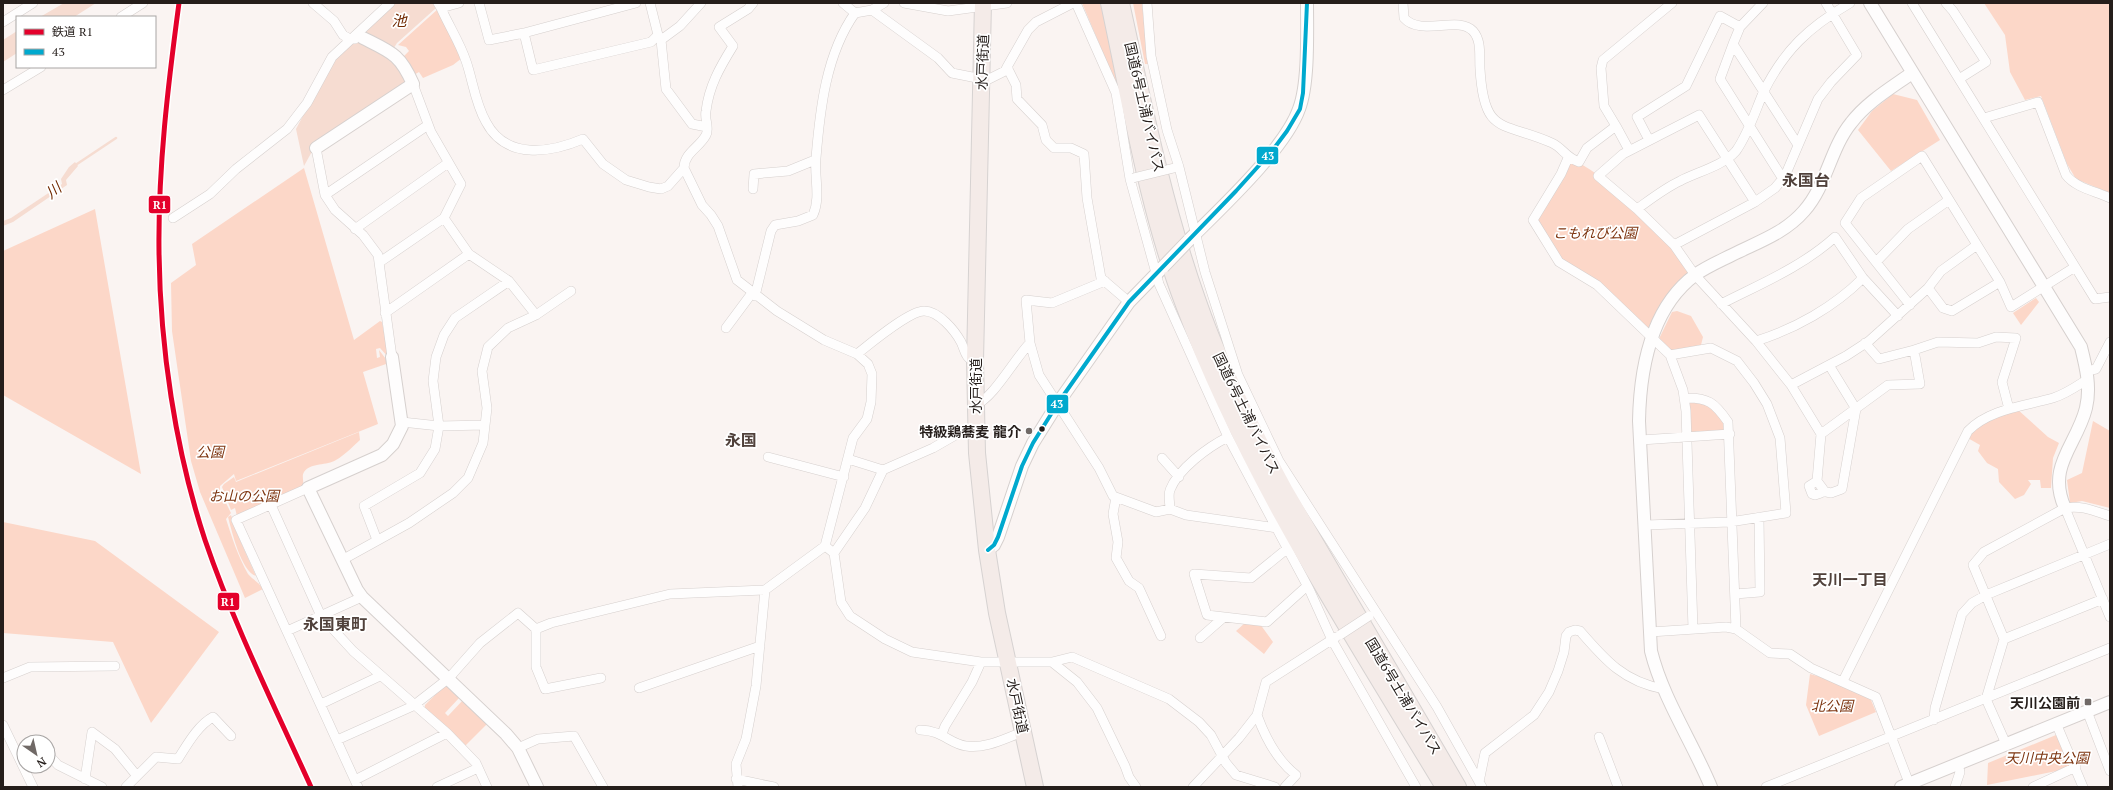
<svg xmlns="http://www.w3.org/2000/svg" width="2113" height="790" viewBox="0 0 2113 790" font-family="'PT Serif','Noto Sans JP',serif">
  <style>
    .green { fill: #fcd7c8 }
    .water { fill: #f6dcd1 }
    .lines { fill: none; stroke-linecap: round; stroke-linejoin: round }
    .stream { stroke: #f6dcd1; stroke-width: 2.5 }
    .minor-casing { stroke: #d6d0ce; stroke-width: 10 }
    .tertiary-casing { stroke: #d6d0ce; stroke-width: 14 }
    .trunk-casing { stroke: #d6d2d1; stroke-width: 18 }
    .minor { stroke: #fefdfd; stroke-width: 9 }
    .tertiary { stroke: #fefdfd; stroke-width: 12 }
    .trunk { stroke: #f4ebe8; stroke-width: 16 }
    .minor-bridge-casing { stroke: #d6d0ce; stroke-width: 10; stroke-linecap: butt }
    .tertiary-bridge-casing { stroke: #d6d0ce; stroke-width: 14; stroke-linecap: butt }
    .minor-bridge { stroke: #fefdfd; stroke-width: 9 }
    .tertiary-bridge { stroke: #fefdfd; stroke-width: 12 }
    .bus-1-casing { stroke: #fff; stroke-width: 7 }
    .bus-1 { stroke: #00a9ce; stroke-width: 4 }
    .rail-1-casing { stroke: #fff; stroke-width: 8 }
    .rail-1 { stroke: #e4002b; stroke-width: 5 }
    .bus-dot { fill: #251e1b; stroke: #fff; stroke-width: 1.5 }
    .poi-dot { fill: #706966; stroke: #fff; stroke-width: 1.5 }
    .labels { text-anchor: middle; dominant-baseline: central; stroke-width: 3.5; stroke-linejoin: round; paint-order: stroke }
    .street-label { font-size: 14px; fill: #251e1b; stroke: #fff }
    .park-label { font-size: 14px; font-style: italic; fill: #7d340f; stroke: #fff }
    .poi-label { font-size: 14px; font-weight: bold; fill: #251e1b; stroke: #fff; text-anchor: end }
    .water-label { font-size: 15px; font-style: italic; fill: #712900; stroke: #fff }
    .neighbourhood-label { font-size: 15px; font-weight: bold; fill: #50413b; stroke: #fff }
    .quarter-label { font-size: 16px; font-weight: bold; fill: #50413b; stroke: #fff }
    .line-badge { stroke: #fff; stroke-width: 1.5 }
    .badge-label { font-size: 11px; text-anchor: middle; font-weight: bold; fill: #fff }
  </style>
  <rect width="100%" height="100%" fill="#faf4f2"/>
  <path class="green" d="M1082 3H1100L1113 54 1120 93Z
    M1133 3H1142L1148 64H1145Z
    M1984 3H2110V193L2076 179 2067 164 2041 96 2025 100 2010 72 2005 35Z
    M438 9 462 58 453 65 423 78 419 72 412 76 400 60 409 51 406 47 398 45Z
    M1893 94 1917 100 1940 140 1891 171 1858 130 1872 111Z
    M1568 158C1614 176 1663 238 1695 275L1678 292 1652 339 1627 312 1559 262 1533 220Z
    M304 168 354 340 380 321 382 322 389 358 380 348 376 349 377 358 380 357 379 350 389 363 363 372 378 424 236 481 234 474 220 486V491L231 513 226 519C232 538 238 556 248 574 253 580 259 582 263 589L245 598 200 492 191 461 172 331 171 283 196 265 192 244Z
    M95 209 141 474 3 395V251Z
    M2036 298 2039 302 2021 325 2013 313Z
    M1677 311 1691 316 1703 337 1701 345 1670 352 1657 343 1672 312Z
    M1684 398 1718 407 1730 434 1688 437Z
    M2017 409 2048 437 2059 443 2053 458 2051 488H2041L2040 480H2028L2031 484 2024 495 2015 499 1999 482 1998 469 1987 463 1978 451 1980 445 1966 437C1977 422 2001 416 2017 409Z
    M2093 421 2110 431V508L2082 501 2070 503 2067 480 2082 473Z
    M359 432 360 440C353 446 345 455 336 460 327 466 311 462 304 472 301 477 305 481 302 487L237 516 235 508 231 510 222 487 224 484 234 477 236 482Z
    M231 515 232 518 231 520 256 576C241 571 232 532 228 517Z
    M3 522 95 541 219 632 151 723 113 642 3 633Z
    M1246 622 1260 624 1273 642 1264 654 1236 631Z
    M1810 674 1846 684 1871 700 1876 712 1819 736 1806 705Z
    M443 687H448L460 697 445 713 448 716 463 700 488 723 465 746 425 710V705Z
    M2056 735 2071 768 1987 785 1988 763Z"/>
  <path class="water" d="M64 3H96L74 17H40Z
    M393 3H436V8L397 43 392 51 355 37Z
    M17 31V53L3 62V40Z
    M362 40 390 54 411 83 315 146 304 166 296 129 333 59 351 41Z
    M75 162 78 166 66 180 67 185 13 222 3 226V221L11 218 62 184 61 179 69 167Z"/>
  <g class="lines">
    <path class="stream" d="M74 166 116 138"/>
    <defs>
      <path id="minor" d="M313 3 334 21 343 35 350 39H355
        M438 3 441 8 459 3
        M479 3 489 40 524 33
        M636 3 524 33 533 70 651 42 658 35 650 3
        M753 3 748 9 719 27 733 46C720 67 709 86 706 111 704 119 710 128 706 135 700 147 684 153 684 168L702 205 711 215 718 226 737 280 777 311 824 340 857 354 868 364 872 374 871 402 867 419 853 438 825 546 834 553
        M843 3 855 13
        M904 3 948 11 1007 3
        M1073 3 1036 22 1028 30 1007 67 1016 85 1017 99 1042 125 1046 140 1054 148H1071L1084 154 1087 198 1101 278 1129 302
        M1076 3 1116 93 1130 179 1159 284 1228 437 1309 589 1332 640 1416 787
        M1147 3 1151 56 1167 130 1179 167 1205 272 1238 375 1279 461 1437 707 1482 787
        M1403 3 1404 18C1421 37 1458 15 1473 31 1482 41 1479 56 1480 69 1484 136 1502 121 1552 143 1563 148 1565 157 1579 162L1587 148 1616 126 1604 106 1601 68 1603 60 1672 3
        M1763 3 1740 27 1733 44 1798 145
        M1912 3 2095 299 2110 297
        M1946 3 1953 11 1986 62 1959 79
        M441 8C449 26 460 43 466 61 473 81 475 103 486 122 506 160 550 153 583 139L603 164 626 180 649 187 661 189 668 186 684 168
        M872 10 938 58 952 73 987 80 1005 71 1007 67
        M121 17 143 3
        M3 22 33 3
        M658 35 661 40 666 89 692 124 707 127
        M661 40 680 26 701 3
        M1733 44 1720 79 1783 179
        M413 84 431 132 461 184 444 218 469 254 509 281 536 315
        M3 90 41 67
        M1984 118 2038 102 2066 175C2076 188 2095 191 2110 198
        M1616 126 1629 150
        M1649 140 1637 117 1686 86 1720 16 1740 27
        M316 148 325 195 335 210 363 235 378 255 392 357
        M1568 158 1561 174 1533 220 1559 262 1597 285 1670 355 1683 390 1686 411 1693 629
        M753 189 754 174 788 171 815 160
        M325 195 428 125
        M1755 202 1699 115 1623 154 1598 176 1637 209 1674 245 1695 275 1756 341 1791 385 1821 434 1888 385 1920 384 1914 350 1938 342 1978 343 1996 337 2016 338 2002 382 2009 409
        M1637 209C1651 199 1665 188 1680 181 1697 172 1723 166 1736 151 1748 134 1755 112 1763 93 1784 50 1809 27 1850 3
        M173 218 210 194 236 169 287 129 307 103 332 57 390 3
        M355 229 448 163
        M1674 245 1755 202 1775 188 1785 176 1818 99 1831 82 1857 55 1826 3
        M380 262 444 218
        M1876 262 1908 229 1949 200
        M1105 281 1052 303 1026 300 1030 343 1039 375 1099 468 1113 496 1156 512 1170 509 1186 515 1277 528
        M1928 288 1941 271 1977 245
        M755 296 771 231 775 225 798 221 813 215C821 197 814 177 816 158 820 109 826 54 855 13L872 10 884 3
        M1721 304C1760 284 1802 267 1835 237L1863 278 1898 316
        M1910 305 1845 223 1861 198 1922 156 2000 282 2011 307 2075 267
        M385 313 469 254
        M726 328 752 293
        M1756 341C1795 329 1834 307 1863 278
        M1865 343 1879 359 1914 350
        M857 354C871 343 909 311 924 311 939 311 955 331 961 342 965 350 965 359 975 361
        M2087 371 2096 369 2110 342
        M1791 385 1846 356 1869 341 1928 288 1943 308 1952 311 2000 282
        M1684 398C1708 397 1715 403 1728 422L1736 629
        M975 405C993 399 1015 358 1030 343
        M402 422 439 426 485 425
        M976 430 966 429 933 448 883 470 865 508 834 553 841 602 850 616 885 639 912 652 981 662H1052L1072 657 1169 699 1199 722 1211 735 1226 763 1236 775 1275 787
        M1641 440 1730 434
        M768 457 844 477
        M1162 458 1179 477
        M848 459 883 470
        M1817 481 1823 489 1821 493 1815 495 1812 494 1809 486 1817 481 1821 434
        M308 488 236 520 358 787
        M1822 491 1831 493 1842 489 1856 409 1829 365
        M1116 497 1113 514 1118 542 1116 558 1129 581 1139 588 1161 636
        M271 505 321 616 353 651 447 733 476 763 487 787
        M2065 508 2110 617
        M1170 509C1170 504 1168 495 1170 490 1178 469 1208 447 1228 437
        M1646 525 1730 522 1786 513 1780 438 1767 404 1754 383 1737 361 1711 348 1670 355
        M377 540 364 506 420 473 435 449 439 426 433 381 436 357 444 335 455 318 509 281
        M1288 548 1251 578 1194 574 1207 615 1267 622 1307 586
        M342 560 409 523 453 493 468 478 483 443 487 408 482 371 488 347 508 328 536 315 571 291
        M1735 594 1760 592 1759 517
        M2103 599 2004 639 1973 565 1984 552 2065 508C2082 505 2094 511 2110 516
        M536 629V667L545 689 601 678
        M287 631 362 597
        M1650 632 1726 627 1736 629 1770 653 1790 654 1811 668 1876 697 1909 783 1908 787
        M1200 638 1224 617
        M2004 639 1986 699 2006 744
        M1052 662 1077 682 1097 708 1125 766 1129 777 1136 787
        M3 678 30 667 115 666
        M1843 681 1968 431C1989 409 2025 406 2053 398 2066 394 2077 386 2088 379
        M639 688 760 646
        M321 704 380 676
        M2087 711 2110 771
        M1257 715C1265 737 1278 761 1296 775L1285 787
        M1934 720 1935 708 1962 614 1972 603 1986 595 2110 544
        M2056 723 2083 787
        M3 725 33 787
        M920 730C942 730 950 744 966 746 987 749 1005 738 1023 732
        M942 734 945 726 972 682 981 662
        M1599 737 1618 787
        M337 740 413 706 449 678 480 643 518 613 536 629 551 623 670 594 765 590
        M518 748 538 739 574 736 603 787
        M48 754 58 765 102 787
        M85 779 92 732 115 749 137 776
        M736 779 774 787
        M355 780 447 733
        M1479 782 1485 753 1534 715 1549 692 1558 671 1564 652 1566 636 1569 632 1575 630 1580 631C1605 660 1624 682 1664 689
        M126 787 156 757 178 759C187 745 198 725 213 717L231 736
        M437 787 478 768
        M738 787 736 764 746 739 756 686 765 590 825 546
        M1193 787 1239 738 1257 715 1266 682 1336 637
        M1766 787 2110 648
        M1955 787 1960 772 1958 764
        M2033 787 2076 767"/>
      <path id="tertiary" d="M1870 3 2081 347C2086 367 2091 387 2086 408 2077 445 2046 466 2065 508
        M316 148 413 84C400 54 391 52 363 38
        M1189 240C1220 209 1285 149 1299 109 1309 83 1307 31 1307 3
        M392 357 402 426 393 444 382 455 308 488 357 590 362 597 506 734 518 748 537 787
        M987 550 994 545 998 537 1022 466 1033 443 1058 403 1129 302 1163 267
        M1711 787C1692 741 1663 699 1651 651L1639 421C1640 370 1651 308 1695 275 1706 267 1720 261 1732 255 1758 242 1785 233 1804 211 1827 185 1830 149 1851 123 1867 102 1891 88 1912 73
        M1901 787 2110 702"/>
      <path id="trunk" d="M983 3 975 361 977 453 987 550 997 613 1035 787
        M1109 3C1131 104 1147 208 1184 305 1248 476 1350 631 1444 787
        M1121 3C1143 102 1163 203 1197 299 1220 366 1251 429 1285 491L1458 787"/>
    </defs>
    <use href="#minor" class="minor-casing"/>
    <use href="#tertiary" class="tertiary-casing"/>
    <use href="#trunk" class="trunk-casing"/>
    <use href="#minor" class="minor"/>
    <use href="#tertiary" class="tertiary"/>
    <use href="#trunk" class="trunk"/>
    <defs>
      <path id="minor-bridge" d="M1133 178 1174 168
        M1340 635 1369 616"/>
      <path id="tertiary-bridge" d="M1163 267 1189 240"/>
    </defs>
    <use href="#minor-bridge" class="minor-bridge-casing"/>
    <use href="#tertiary-bridge" class="tertiary-bridge-casing"/>
    <use href="#minor-bridge" class="minor-bridge"/>
    <use href="#tertiary-bridge" class="tertiary-bridge"/>
    <defs>
      <path id="bus-1" d="M988 550 994 545 998 537 1022 466 1033 443 1058 403 1129 302 1236 191 1272 151 1287 131 1300 109 1303 93 1307 3"/>
    </defs>
    <use href="#bus-1" class="bus-1-casing"/>
    <use href="#bus-1" class="bus-1"/>
    <defs>
      <path id="rail-1" d="M179 3C168 85 158 168 159 251 160 346 175 449 205 540 234 625 274 705 311 787"/>
    </defs>
    <use href="#rail-1" class="rail-1-casing"/>
    <use href="#rail-1" class="rail-1"/>
  </g>
  <circle class="bus-dot" cx="1042" cy="429" r="3.5"/>
  <g class="poi-dot">
    <circle cx="1029" cy="431" r="4"/>
    <rect x="2084" y="698" width="8" height="8" rx="2"/>
  </g>
  <g class="labels">
    <g class="street-label">
      <text transform="translate(982 62) rotate(-88)">水戸街道</text>
      <text transform="translate(1145 107) rotate(77)">国道6号土浦バイパス</text>
      <text transform="translate(975 386) rotate(-90)">水戸街道</text>
      <text transform="translate(1247 413) rotate(64)">国道6号土浦バイパス</text>
      <text transform="translate(1404 696) rotate(59)">国道6号土浦バイパス</text>
      <text transform="translate(1018 706) rotate(78)">水戸街道</text>
    </g>
    <g class="park-label">
      <text x="1595" y="232">こもれび公園</text>
      <text x="210" y="451">公園</text>
      <text x="244" y="495">お山の公園</text>
      <text x="1832" y="705">北公園</text>
      <text x="2047" y="757">天川中央公園</text>
    </g>
    <g class="poi-label">
      <text x="1021" y="431">特級鶏蕎麦 龍介</text>
      <text x="2080" y="702">天川公園前</text>
    </g>
    <g class="water-label">
      <text x="399" y="20">池</text>
      <text transform="translate(53 190) rotate(-38)">川</text>
    </g>
    <g class="neighbourhood-label">
      <text x="1850" y="579">天川一丁目</text>
    </g>
    <g class="quarter-label">
      <text x="1806" y="180">永国台</text>
      <text x="741" y="440">永国</text>
      <text x="335" y="624">永国東町</text>
    </g>
  </g>
  <g class="line-badge">
    <rect x="1256" y="146" width="23" height="19" rx="4" fill="#00a9ce"/>
    <rect x="148" y="195" width="23" height="19" rx="4" fill="#e4002b"/>
    <rect x="1046" y="394" width="23" height="20" rx="4" fill="#00a9ce"/>
    <rect x="217" y="592" width="23" height="19" rx="4" fill="#e4002b"/>
  </g>
  <g class="badge-label">
    <text x="1268" y="160">43</text>
    <text x="160" y="209">R1</text>
    <text x="1057" y="408">43</text>
    <text x="228" y="606">R1</text>
  </g>
  <rect width="2113" height="790" fill="none" stroke="#251e1b" stroke-width="8"/>
  <rect x="16" y="16" width="140" height="52" fill="#ffffff" stroke="#a8a5a4"/>
  <rect x="24" y="29" width="20" height="6" fill="#e4002b" stroke="#a8a5a4"/>
  <text x="52" y="36" font-size="12" fill="#251e1b">鉄道 R1</text>
  <rect x="24" y="49" width="20" height="6" fill="#00a9ce" stroke="#a8a5a4"/>
  <text x="52" y="56" font-size="12" fill="#251e1b">43</text>
  <g transform="translate(36 754) rotate(146)"><circle r="19" fill="#ffffff" stroke="#a8a5a4"/>
  <path d="M0-3L7 15L0 10L-7 15Z" fill="#706966"/>
  <text y="-6" font-size="11" font-weight="bold" text-anchor="middle" fill="#251e1b">N</text>
  </g>
</svg>
